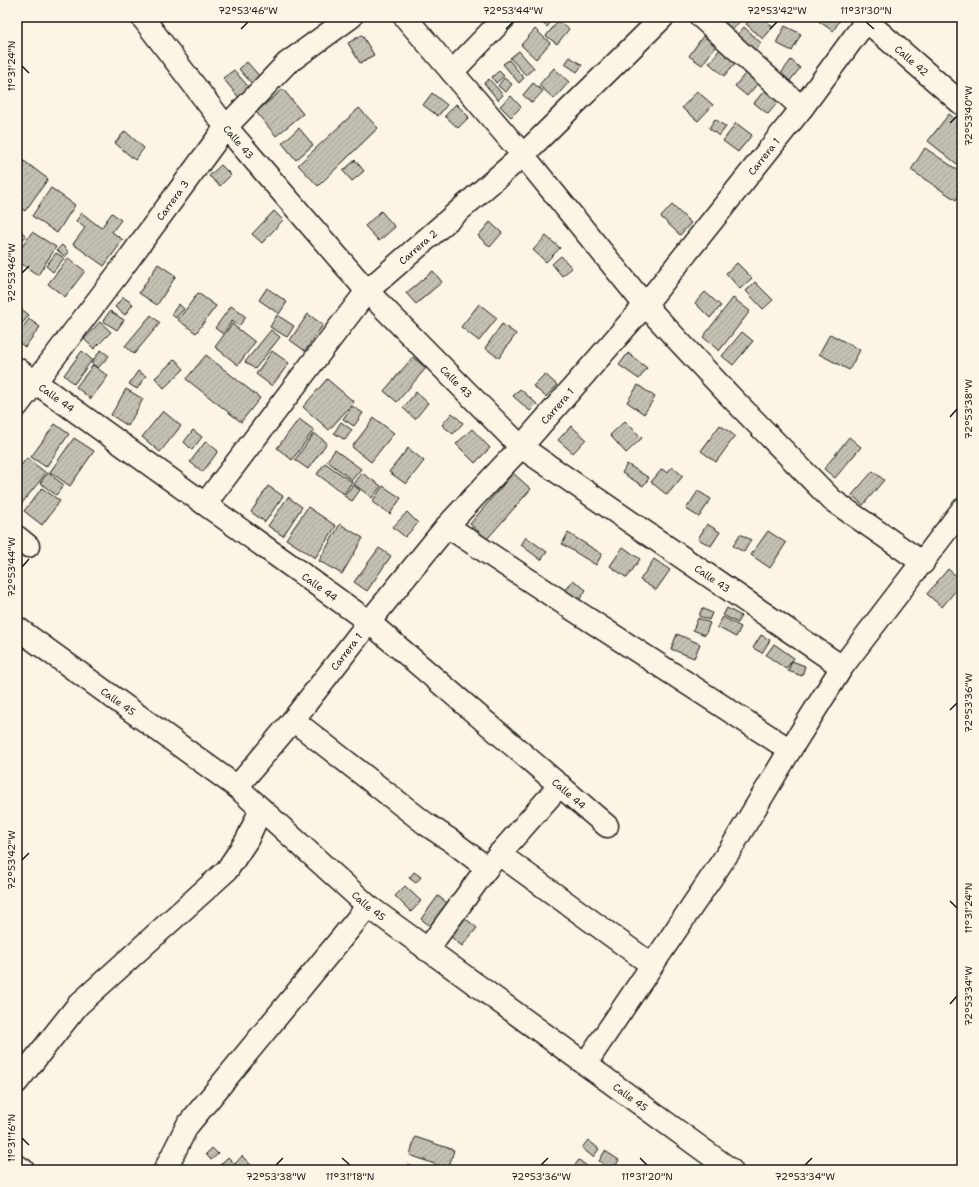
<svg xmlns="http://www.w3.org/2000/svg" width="979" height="1187" viewBox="0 0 979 1187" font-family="'Shantell Sans',sans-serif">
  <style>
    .building { fill: url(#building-hatch); stroke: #1c1c1c }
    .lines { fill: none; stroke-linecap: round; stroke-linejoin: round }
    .minor-casing { stroke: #1c1c1c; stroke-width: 25 }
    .minor { stroke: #fcf5e5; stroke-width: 22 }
    .ticks { fill: none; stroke: #1c1c1c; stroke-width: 1.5 }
    .labels { text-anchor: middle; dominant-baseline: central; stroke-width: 3; stroke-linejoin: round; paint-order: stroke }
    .street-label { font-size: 10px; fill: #1c1c1c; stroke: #fcf5e5 }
    .neatline { fill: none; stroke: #1c1c1c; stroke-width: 1.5 }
    .ticks-label { font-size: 10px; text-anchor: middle; fill: #1c1c1c }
  </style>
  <defs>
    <pattern id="building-hatch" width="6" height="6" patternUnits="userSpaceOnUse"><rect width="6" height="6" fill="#c4c0b3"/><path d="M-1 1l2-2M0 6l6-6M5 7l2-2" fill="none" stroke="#a8a499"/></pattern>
  </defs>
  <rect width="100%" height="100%" fill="#fcf5e5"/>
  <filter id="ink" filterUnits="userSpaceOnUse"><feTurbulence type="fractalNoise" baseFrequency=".025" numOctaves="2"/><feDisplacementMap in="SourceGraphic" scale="8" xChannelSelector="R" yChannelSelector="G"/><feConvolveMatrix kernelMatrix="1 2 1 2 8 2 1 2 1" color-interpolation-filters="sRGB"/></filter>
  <g filter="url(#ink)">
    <path class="building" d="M92 17H106L96 23Z
      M536 17H551L553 19 547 27Z
      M721 17H743L730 33 717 22Z
      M752 17H762L773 27 763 39 746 24Z
      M819 17H842L833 31 817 20Z
      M558 21 569 29 557 44 546 36Z
      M785 26 801 34 792 51 776 43Z
      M744 27 761 43 753 52 736 36Z
      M535 29 550 43 536 59 521 45Z
      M362 35 374 55 360 63 348 43Z
      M703 36 716 45 702 65 689 56Z
      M721 48 737 61 724 76 709 63Z
      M519 51 534 68 526 75 510 58Z
      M570 57 582 65 577 72 565 64Z
      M509 60 524 78 519 83 503 64Z
      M791 60 800 68 789 82 780 75Z
      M247 62 261 78 253 85 239 69Z
      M554 68 569 82 554 99 539 85Z
      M234 70 251 90 240 99 223 78Z
      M748 70 760 81 747 96 735 86Z
      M499 71 504 76 496 83 492 77Z
      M504 78 512 84 506 92 498 86Z
      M489 79 503 95 498 100 484 83Z
      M533 83 543 91 532 103 523 95Z
      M768 86 782 97 768 114 754 103Z
      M283 89 303 114 276 136 256 112Z
      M697 91 713 105 698 121 682 108Z
      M432 93 447 105 438 116 423 105Z
      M511 96 521 107 511 117 500 106Z
      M456 104 469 117 458 128 445 116Z
      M359 108 378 128 318 186 298 165Z
      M949 114 962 125V168L928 141Z
      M715 119 726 127 719 136 709 128Z
      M736 123 752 135 738 152 723 141Z
      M299 128 313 145 296 160 282 143Z
      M125 131 144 148 135 160 115 143Z
      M925 148 962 173V190L956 200 911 170Z
      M355 160 364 171 352 181 343 171Z
      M24 161 48 179 25 211 17 205V171Z
      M221 165 231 175 220 186 209 176Z
      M51 188 75 205 57 233 32 216Z
      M672 205 691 223 680 235 661 217Z
      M274 211 283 220 262 243 252 234Z
      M381 211 395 227 379 241 365 226Z
      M82 213 101 228 112 213 121 220 112 232 123 240 104 266 73 244 85 228 76 221Z
      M490 222 502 233 490 247 478 236Z
      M20 230 26 236 17 247V234Z
      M32 232 56 247 38 275 17 261V254Z
      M546 236 560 248 546 262 533 250Z
      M62 245 69 252 65 257 57 250Z
      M56 253 64 258 53 272 46 266Z
      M561 256 572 268 562 276 552 264Z
      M68 258 85 271 65 297 48 284Z
      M737 263 752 278 740 289 726 273Z
      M158 264 176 276 157 305 139 293Z
      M433 271 442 282 416 304 406 293Z
      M755 282 773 300 763 309 746 291Z
      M267 288 287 302 279 314 259 300Z
      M705 292 721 306 710 318 695 303Z
      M198 293 216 306 196 333 178 320Z
      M123 297 133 304 125 315 115 307Z
      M733 298 750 311 719 351 703 337Z
      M179 304 184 309 176 318 171 314Z
      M479 304 497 318 479 341 461 327Z
      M231 306 246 317 239 326 232 321 223 334 215 328Z
      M19 307 29 315 17 330V309Z
      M110 311 124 320 117 330 103 321Z
      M308 314 323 325 305 351 290 340Z
      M151 315 160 323 134 354 125 346Z
      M277 315 294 326 287 337 270 327Z
      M29 319 40 327 25 347 17 341V335Z
      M100 322 111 332 94 349 84 339Z
      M232 324 255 342 238 365 215 347Z
      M502 324 516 334 499 358 485 348Z
      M271 330 280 337 255 369 245 362Z
      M742 332 753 341 733 365 722 356Z
      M830 334 860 350 849 370 819 354Z
      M101 350 109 356 98 368 91 363Z
      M82 351 92 360 74 384 64 375Z
      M272 351 289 363 272 386 256 374Z
      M628 353 647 368 639 379 619 365Z
      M206 355 260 398 241 422 186 379Z
      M413 357 426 368 397 402 384 391Z
      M175 359 184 369 164 388 155 378Z
      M93 365 108 376 91 399 76 387Z
      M138 371 146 376 137 389 129 384Z
      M545 374 557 385 546 397 533 386Z
      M327 379 354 402 329 430 303 407Z
      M638 385 655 397 644 414 627 402Z
      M126 389 143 399 128 426 111 415Z
      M520 389 537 404 530 411 513 396Z
      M416 392 428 403 415 419 403 408Z
      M352 406 363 413 354 426 343 419Z
      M163 411 181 426 160 452 142 437Z
      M452 413 463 423 453 434 442 425Z
      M374 418 394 433 371 462 352 447Z
      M299 419 314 430 292 460 277 448Z
      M625 421 642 438 626 453 610 435Z
      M341 422 352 430 345 440 334 433Z
      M55 424 69 434 46 467 31 457Z
      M720 425 735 436 716 462 701 451Z
      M571 426 586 439 573 453 558 440Z
      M472 429 490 448 475 463 456 444Z
      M193 430 202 437 192 450 184 442Z
      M314 433 327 443 308 469 295 460Z
      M849 437 861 447 835 478 824 469Z
      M74 438 94 451 70 486 50 472Z
      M206 441 218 451 203 472 190 462Z
      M408 448 424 461 406 484 389 472Z
      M335 450 361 469 352 480 327 461Z
      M27 458 46 473 19 507 17 505V470Z
      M325 463 352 482 344 494 317 474Z
      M627 464 649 478 643 486 622 473Z
      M672 467 683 476 667 495 651 482 662 469 667 473Z
      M873 471 884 480 863 505 852 495Z
      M48 473 64 485 56 495 40 483Z
      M362 473 381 486 372 498 354 484Z
      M513 473 531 489 487 539 470 524Z
      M353 485 360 490 352 501 344 496Z
      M268 486 283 496 265 522 251 512Z
      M383 486 401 498 390 514 372 502Z
      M42 488 60 501 42 525 24 511Z
      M698 491 711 499 699 517 686 509Z
      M288 497 302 507 283 536 268 526Z
      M308 507 336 526 315 558 286 539Z
      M407 512 418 523 405 537 393 527Z
      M340 524 363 538 342 574 319 561Z
      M707 524 720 532 711 546 698 539Z
      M768 531 786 543 770 568 751 555Z
      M568 533 602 554 596 565 562 544Z
      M740 534 751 540 744 552 733 546Z
      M526 537 547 552 541 560 521 545Z
      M623 547 640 559 627 578 610 566Z
      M379 548 391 556 367 591 354 582Z
      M654 559 670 570 656 590 640 580Z
      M948 569 962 581V583L942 607 927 594Z
      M573 580 586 590 575 606 562 596Z
      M702 608 712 613 709 620 699 616Z
      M727 608 741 616 738 623 723 615Z
      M723 617 741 627 736 637 717 627Z
      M698 618 710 623 705 635 693 630Z
      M677 634 700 644 694 658 671 649Z
      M761 635 770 640 762 653 753 648Z
      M774 644 794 658 786 669 766 655Z
      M792 661 805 666 802 676 788 671Z
      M414 872 421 877 416 883 409 878Z
      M405 886 421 901 411 912 395 896Z
      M438 896 454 908 437 931 421 919Z
      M465 918 477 928 462 946 450 936Z
      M415 1137 454 1150 448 1169 410 1155Z
      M588 1140 599 1149 593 1157 582 1148Z
      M212 1148 218 1154 211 1160 206 1154Z
      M605 1151 619 1160 613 1170 599 1161Z
      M242 1156 256 1170H215L228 1157 235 1164Z
      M579 1160 592 1170H571Z
      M408 1164 425 1170H407Z"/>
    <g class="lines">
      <defs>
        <g id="minor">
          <path id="s1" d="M142 17 226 127 367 291 521 447 842 667"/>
          <path d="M405 17 523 155 645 305 730 396 832 500 923 563"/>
          <path d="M701 17 802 108"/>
          <path id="s2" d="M862 17 962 104"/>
          <path d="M452 72 505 17"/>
          <path id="s3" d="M17 369 369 622 607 826"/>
          <path id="s4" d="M17 406 117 275 226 127 286 64 351 17"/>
          <path id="s5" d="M205 504 367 291 523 155 663 17"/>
          <path d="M447 526 571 608 790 750"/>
          <path d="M17 537 28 546"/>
          <path id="s6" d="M17 628 237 787 368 906 731 1170"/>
          <path d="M293 720 426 824 453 842 487 868"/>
          <path id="s7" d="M237 787 293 720 369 622 447 526 521 447 645 305 802 108 869 17"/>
          <path d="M499 854 652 965"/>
          <path d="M427 950 487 868 560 785"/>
          <path d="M586 1063 730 850 790 750 842 667 962 510"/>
          <path d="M17 1082 78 1005 227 870 247 840 261 809"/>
          <path d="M17 1166 23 1170"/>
          <path d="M165 1170 187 1126 368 906"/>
        </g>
      </defs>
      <use href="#minor" class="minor-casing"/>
      <use href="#minor" class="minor"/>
    </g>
  </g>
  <path class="ticks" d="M866 22 874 29M241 29 248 22M506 29 513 22M770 29 777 22M22 66 29 73M950 123 957 116M22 273 29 266M950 417 957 409M22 567 29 559M950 710 957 703M22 860 29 853M950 901 957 908M950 1004 957 996M22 1138 29 1145M342 1158 350 1165M640 1158 647 1165M276 1165 283 1158M541 1165 548 1158M805 1165 812 1158"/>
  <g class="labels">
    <g class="street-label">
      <text stroke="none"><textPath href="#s2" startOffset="66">Calle 42</textPath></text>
      <text stroke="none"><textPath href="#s1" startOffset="158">Calle 43</textPath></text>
      <text stroke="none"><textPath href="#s7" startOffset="822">Carrera 1</textPath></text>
      <text stroke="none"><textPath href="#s4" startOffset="258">Carrera 3</textPath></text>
      <text stroke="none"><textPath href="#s5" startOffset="335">Carrera 2</textPath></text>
      <text stroke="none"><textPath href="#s1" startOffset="482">Calle 43</textPath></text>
      <text stroke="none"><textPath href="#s3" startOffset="49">Calle 44</textPath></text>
      <text stroke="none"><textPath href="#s7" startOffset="498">Carrera 1</textPath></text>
      <text stroke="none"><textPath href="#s1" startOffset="806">Calle 43</textPath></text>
      <text stroke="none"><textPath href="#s3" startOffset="373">Calle 44</textPath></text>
      <text stroke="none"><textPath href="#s7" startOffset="174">Carrera 1</textPath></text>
      <text stroke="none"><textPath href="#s6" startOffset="125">Calle 45</textPath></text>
      <text stroke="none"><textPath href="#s3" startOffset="697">Calle 44</textPath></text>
      <text stroke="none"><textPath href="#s6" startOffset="449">Calle 45</textPath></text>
      <text stroke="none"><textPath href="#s6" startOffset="773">Calle 45</textPath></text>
    </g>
  </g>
  <rect width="979" height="1187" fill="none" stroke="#fcf5e5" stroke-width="44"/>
  <rect x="22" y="22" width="935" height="1143" class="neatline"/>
  <g class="ticks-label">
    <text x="248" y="14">72°53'46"W</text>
    <text x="513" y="14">72°53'44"W</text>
    <text x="777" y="14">72°53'42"W</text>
    <text x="866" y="14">11°31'30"N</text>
    <text transform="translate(11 66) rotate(-90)" y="4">11°31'24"N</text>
    <text transform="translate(968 116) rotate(-90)" y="4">72°53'40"W</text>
    <text transform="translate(11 273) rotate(-90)" y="4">72°53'46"W</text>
    <text transform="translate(968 409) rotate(-90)" y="4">72°53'38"W</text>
    <text transform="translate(11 567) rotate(-90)" y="4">72°53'44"W</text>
    <text transform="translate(968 703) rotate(-90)" y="4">72°53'36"W</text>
    <text transform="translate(11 860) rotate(-90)" y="4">72°53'42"W</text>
    <text transform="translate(968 908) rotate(-90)" y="4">11°31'24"N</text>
    <text transform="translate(968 996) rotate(-90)" y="4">72°53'34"W</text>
    <text transform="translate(11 1138) rotate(-90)" y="4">11°31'16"N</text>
    <text x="276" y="1180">72°53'38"W</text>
    <text x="350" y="1180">11°31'18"N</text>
    <text x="541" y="1180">72°53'36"W</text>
    <text x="647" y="1180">11°31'20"N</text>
    <text x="805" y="1180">72°53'34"W</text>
  </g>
</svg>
